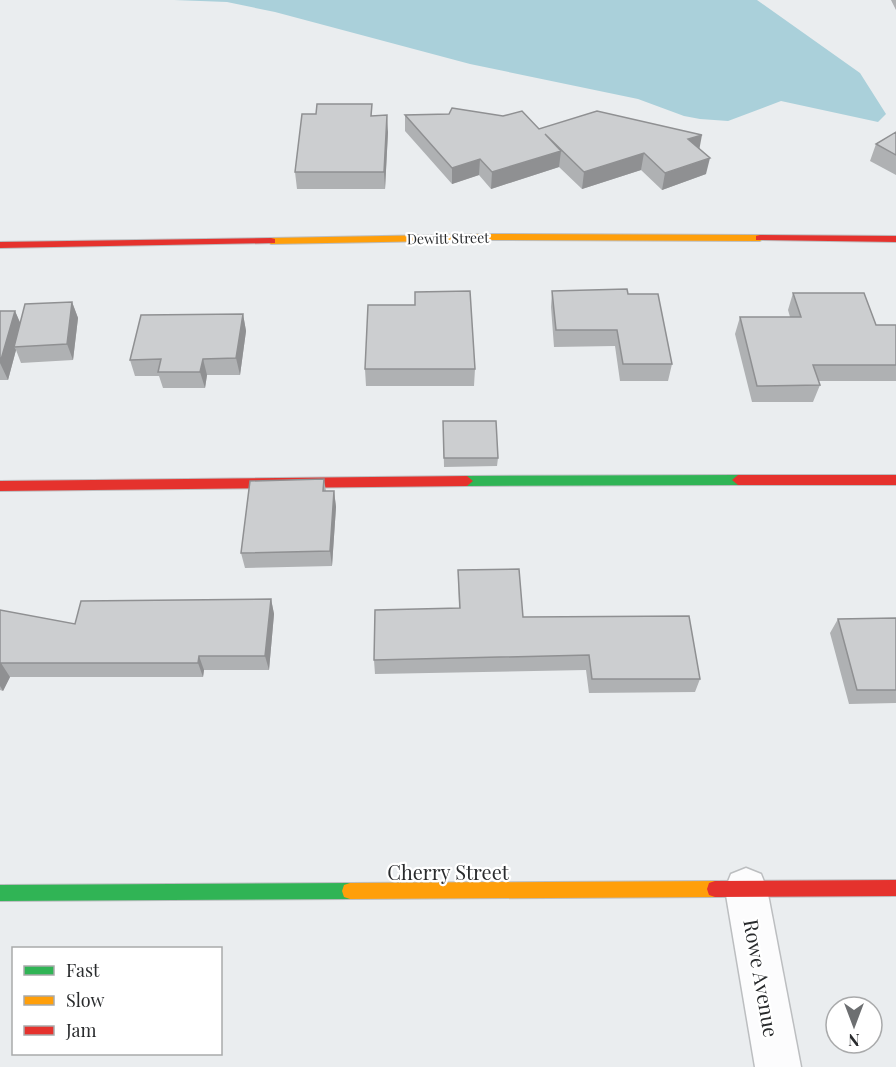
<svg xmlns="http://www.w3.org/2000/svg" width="896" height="1067" viewBox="0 0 896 1067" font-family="'Playfair Display',serif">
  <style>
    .water { fill: #aad0da }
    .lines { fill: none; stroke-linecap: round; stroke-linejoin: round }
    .street-casing { stroke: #bcbec0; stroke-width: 3 }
    .fast-casing { stroke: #bcbec0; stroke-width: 2 }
    .slow-casing { stroke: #bcbec0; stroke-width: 2 }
    .jam-casing { stroke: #bcbec0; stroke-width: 2 }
    .street { fill: #fcfcfd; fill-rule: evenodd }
    .fast { fill: #30b455; fill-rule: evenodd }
    .slow { fill: #ff9f0a; fill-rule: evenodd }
    .jam { fill: #e5322d; fill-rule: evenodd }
    .wall { fill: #afb1b3 }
    .shaded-wall { fill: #8f9092 }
    .building { fill: #ccced0; stroke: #8f9092; stroke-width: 1.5 }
    .labels { text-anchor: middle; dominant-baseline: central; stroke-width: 4.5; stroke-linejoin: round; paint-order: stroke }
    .far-street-label { font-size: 14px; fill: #292b2d; stroke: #fff }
    .near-street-label { font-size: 20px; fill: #292b2d; stroke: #fff }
  </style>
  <rect width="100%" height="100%" fill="#eaedef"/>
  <path class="water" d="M174 0H757L860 73 886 114 878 122 781 101 728 121 700 119 684 116 638 99 470 64 275 12 227 2Z"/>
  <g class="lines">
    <defs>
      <path id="street" d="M746 868 761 874 767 889 801 1067H755L725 889 731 874Z"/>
      <path id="fast" d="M738 475 744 480 738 485 467 486 461 481 467 476Z
        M350 883 356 885 358 891 356 897 350 899 0 901V885Z"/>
      <path id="slow" d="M493 234 760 235 765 238 760 241 493 240 271 244 266 241 271 238Z
        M715 881 721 883 723 889 721 895 715 897 350 899 344 897 342 891 344 885 350 883Z"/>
      <path id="jam" d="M760 235 896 236V242L756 240V236Z
        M271 238 275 239V243L0 248V242Z
        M738 475H896V485H738L732 480Z
        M467 476 473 481 467 486 0 491V481Z
        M896 880V896L715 897 709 895 707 889 709 883 715 881Z"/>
    </defs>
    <use href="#street" class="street-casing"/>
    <use href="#fast" class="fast-casing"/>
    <use href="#slow" class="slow-casing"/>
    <use href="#jam" class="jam-casing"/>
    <use href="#street" class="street"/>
    <use href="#fast" class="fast"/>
    <use href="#slow" class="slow"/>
    <use href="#jam" class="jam"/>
  </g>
  <path class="wall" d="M891 0H896V10Z
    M405 115 539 129 699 148 706 174 662 190 641 170 582 189 559 167 491 189 479 175 452 184 405 131Z
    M372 116 388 132 385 189H297L295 172Z
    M896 132V175L870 161 876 144Z
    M552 291 628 294 672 364 668 381H620L615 346 554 347 551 307Z
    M793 293 876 325H896V381H818L820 385 813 402H752L735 334 740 317H790L788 310Z
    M72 302 78 318 73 360 21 363 16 350 8 380H0V311H15L20 323Z
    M415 305 475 369 474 386H366L365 369Z
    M243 314 246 331 240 375H207L205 388H163L159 376H135L130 360Z
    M443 421 498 458 497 466 444 467Z
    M324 479 326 491H334L336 507 332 566 245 568 241 553Z
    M458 570 523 617 700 679 695 692 589 693 586 670 375 674 374 660 459 608Z
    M271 599 274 614 269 670H204L203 677H10L3 691 0 690V610L75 624Z
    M896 618V703L849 704 830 633 838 619Z"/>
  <path class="shaded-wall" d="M387 115 388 132 385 189 384 172Z
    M702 135 699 151 688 139Z
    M561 151 559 167 491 189 492 172Z
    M644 153 641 170 582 189 584 172Z
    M710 158 706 174 662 190 665 173Z
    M480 159 479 175 452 184V168Z
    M72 302 78 318 73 360 67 344Z
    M15 311 22 327 14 347 16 350 8 380 0 363Z
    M243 314 246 331 240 375 236 358Z
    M203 359 207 375 205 388 200 372Z
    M334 491 336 507 332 566 330 551Z
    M271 599 274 614 269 670 265 656Z
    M199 656 204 670 203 677 198 663Z
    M1 663 10 677 3 691 0 686V665Z"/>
  <path class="building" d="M317 104H372L371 116 387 115 384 172H295L302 114H316Z
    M452 108 503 116 522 111 539 129 597 111 702 135 688 139 710 158 665 173 644 153 584 172 545 134 561 151 492 172 480 159 452 168 405 115 449 114Z
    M896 132V155L876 144Z
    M627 289 628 294H658L672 364H623L617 330H556L552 291Z
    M470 291 475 369H365L368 305H415V292Z
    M793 293H864L876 325H896V365H813L820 385 757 386 740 317H801Z
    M72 302 67 344 14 347 25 304Z
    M0 311H15L0 363Z
    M243 314 236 358 203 359 200 372H158L161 359 130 360 141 315Z
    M443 421H496L498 458H444Z
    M324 479 323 491H334L330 551 241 553 250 481Z
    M519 569 523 617 689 616 700 679H592L589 655 374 660 375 610 460 608 458 570Z
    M271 599 265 656H199L198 663H1L0 665V610L75 624 81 601Z
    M896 618V690H857L838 619Z"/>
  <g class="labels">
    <g class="far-street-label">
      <text transform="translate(448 238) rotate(-1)">Dewitt Street</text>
    </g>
    <g class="near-street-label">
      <text x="448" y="871">Cherry Street</text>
      <text transform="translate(762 978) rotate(80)">Rowe Avenue</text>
    </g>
  </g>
  <rect x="12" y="947" width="210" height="108" fill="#ffffff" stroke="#a9aaab" stroke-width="1.5"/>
  <rect x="24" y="966" width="30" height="9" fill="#30b455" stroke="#a9aaab" stroke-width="1.5"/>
  <text x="66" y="977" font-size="18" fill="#292b2d">Fast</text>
  <rect x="24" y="996" width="30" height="9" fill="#ff9f0a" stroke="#a9aaab" stroke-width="1.5"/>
  <text x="66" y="1007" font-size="18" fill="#292b2d">Slow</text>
  <rect x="24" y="1026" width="30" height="9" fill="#e5322d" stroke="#a9aaab" stroke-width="1.5"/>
  <text x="66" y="1037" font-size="18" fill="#292b2d">Jam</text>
  <g transform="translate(854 1025) rotate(180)"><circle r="28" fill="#ffffff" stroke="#a9aaab" stroke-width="1.5"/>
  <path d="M0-4.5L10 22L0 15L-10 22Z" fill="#6d6f71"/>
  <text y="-9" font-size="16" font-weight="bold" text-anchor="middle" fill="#292b2d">N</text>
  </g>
</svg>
